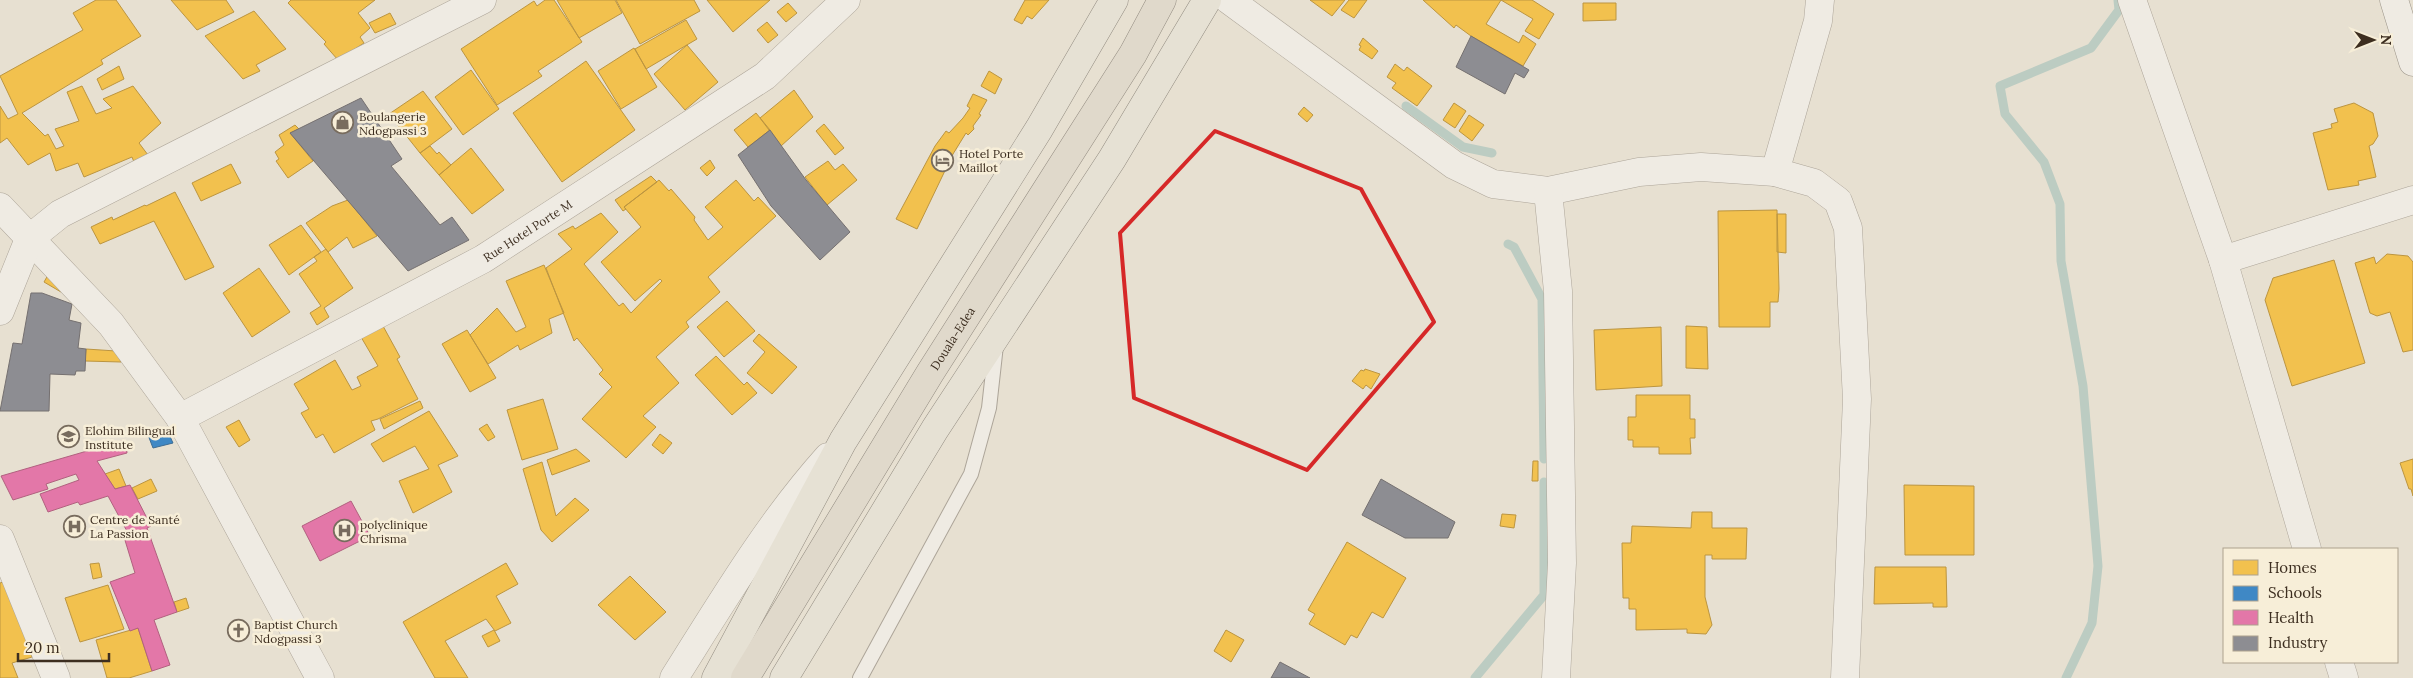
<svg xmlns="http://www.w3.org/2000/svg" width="2413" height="678" viewBox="0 0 2413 678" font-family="Lora,serif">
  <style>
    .homes { fill: #f2c14e; stroke: #bc9540 }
    .schools { fill: #3f88c5; stroke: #3e6d94 }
    .health { fill: #e377a8; stroke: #b1617f }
    .industry { fill: #8d8d92; stroke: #757070 }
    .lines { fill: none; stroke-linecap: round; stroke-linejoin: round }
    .stream { stroke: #bcccc2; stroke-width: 9 }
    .service-casing { stroke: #ada599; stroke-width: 16 }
    .minor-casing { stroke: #ada599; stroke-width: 29 }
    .secondary-casing { stroke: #9c958a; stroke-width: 29 }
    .primary-casing { stroke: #928b80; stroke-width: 29 }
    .trunk-casing { stroke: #928b80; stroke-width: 29 }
    .service { stroke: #efebe3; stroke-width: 14 }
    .minor { stroke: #efebe3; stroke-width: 28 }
    .secondary { stroke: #efebe3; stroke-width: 28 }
    .primary { stroke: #e6e1d4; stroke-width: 28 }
    .trunk { stroke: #e0d9cb; stroke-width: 28 }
    .marked { fill: none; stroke: #d62828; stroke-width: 4; stroke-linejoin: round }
    .labels { text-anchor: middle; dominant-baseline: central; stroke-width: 5; stroke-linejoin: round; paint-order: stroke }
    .poi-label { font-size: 12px; fill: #3d2e20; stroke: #f7eed8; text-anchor: start }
    .street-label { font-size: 12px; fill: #3d2e20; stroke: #f7eed8 }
  </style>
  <rect width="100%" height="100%" fill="#e7e0d1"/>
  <path class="homes" d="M96 0H116L141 36 101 60 103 64 22 113 45 136 48 134 56 149 64 146 55 129 79 121 67 92 82 86 96 114 112 108 103 99 133 86 161 123 139 143 148 155 134 162 132 157 84 177 78 163 56 171 50 153 28 165 7 138 0 143V106L8 119 18 114 0 76 83 30 73 13Z
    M171 0H226L234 12 197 30Z
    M291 0H375L358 13 370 28 360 37 364 43 338 60 324 44 326 42 288 3Z
    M545 0H554L582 42 538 71 542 76 497 105 461 49 534 1 537 6Z
    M557 0H615L622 13 579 38Z
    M616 0H694L700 11 640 44Z
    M707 0H770L733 32Z
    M1025 0H1049L1032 19 1027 16 1022 24 1014 20Z
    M1310 0H1345L1332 16Z
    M1349 0H1367L1354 18 1341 10Z
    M1423 0H1532L1554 14 1539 39 1525 31 1533 19 1501 0 1486 24 1519 43 1523 35 1536 44 1523 66 1471 36 1456 25 1454 28Z
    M788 3 797 13 786 22 777 12Z
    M1583 3H1616V20L1583 21Z
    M254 11 286 49 256 65 260 71 243 79 205 36Z
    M390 13 396 24 375 33 369 23Z
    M686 20 697 39 646 69 635 49Z
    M767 22 778 35 768 43 757 30Z
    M1363 38 1378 51 1372 59 1359 50 1361 46 1359 45Z
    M687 45 718 82 685 110 654 74Z
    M634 48 657 87 621 109 598 71Z
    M586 61 635 130 562 182 513 113Z
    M1395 64 1404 71 1407 67 1432 86 1417 106 1392 88 1396 83 1387 77Z
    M119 66 124 79 102 90 97 79Z
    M471 70 499 109 463 135 435 97Z
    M989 71 1002 79 995 94 981 86Z
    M794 90 813 117 781 146 760 118Z
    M423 91 452 129 420 153 389 114Z
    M973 94 987 100 979 114 981 115 973 126 974 129 968 135 966 133 953 154 917 229 896 219 935 146 946 131 949 133 963 118 970 108 967 106Z
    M1454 103 1466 111 1455 128 1443 120Z
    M2354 103 2373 113 2378 136 2373 144 2369 146 2376 177 2358 181 2359 185 2328 190 2313 133 2332 128 2331 124 2338 122 2334 109Z
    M1304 107 1313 115 1307 122 1298 114Z
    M756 113 770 130 748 147 734 130Z
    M1469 115 1484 125 1472 141 1459 131Z
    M824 124 844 148 835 155 816 131Z
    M295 125 299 129 290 133 313 161 288 178 276 161 279 159 275 152 284 145 279 135Z
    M430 146 437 154 439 152 451 165 439 175 420 153Z
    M471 148 504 190 472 214 439 175Z
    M710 160 715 168 707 176 700 168Z
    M828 161 835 170 843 164 857 180 827 205 805 177Z
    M231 164 241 183 201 201 192 183Z
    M651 176 657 182 624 207 626 209 623 211 615 200Z
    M659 180 669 191 671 189 695 217 694 220 708 240 723 227 705 207 736 180 754 201 758 197 776 216 708 277 720 292 686 322 689 327 656 357 679 383 643 416 656 427 626 458 582 419 612 387 599 374 603 370 577 338 574 341 546 268 572 249 558 234 573 226 575 229 601 213 618 232 584 264 619 306 623 303 631 313 662 281 660 279 635 301 601 262 641 227 624 207Z
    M175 192 214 267 185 280 154 221 100 244 91 227 112 217 113 220 145 205 146 206Z
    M348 200 377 236 353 248 347 237 328 252 306 223 332 206Z
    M1777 210 1779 289 1778 302H1770V327H1719L1718 211Z
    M1777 214H1786V253L1777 252Z
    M301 225 321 252 289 275 269 245Z
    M326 249 353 288 324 308 329 317 317 325 310 313 321 306 299 274 317 261 314 257Z
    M2387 254 2408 256 2413 262V350L2403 352 2390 312 2377 316 2370 313 2355 263 2374 257 2376 264Z
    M2334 260 2365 363 2292 386 2265 300 2273 278Z
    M544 265 564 313 549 319 552 333 520 350 518 345 488 364 470 335 497 308 516 332 526 327 506 281Z
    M259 268 290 312 252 337 223 293Z
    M48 275 67 283 61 292 44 282Z
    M727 301 755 331 724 357 697 327Z
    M383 326 400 357 397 359 418 399 378 419 371 421 375 430 334 453 323 434 316 438 301 413 309 409 294 384 335 360 352 390 361 386 357 377 378 366 361 337Z
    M1686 326 1707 327 1708 369 1686 368Z
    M1661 327 1662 386 1596 390 1594 330Z
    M467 330 496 378 470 392 442 344Z
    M759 334 797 367 772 394 747 373 765 352 753 341Z
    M86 349 116 351 121 362 85 361Z
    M716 356 744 385 747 382 757 393 732 415 695 375Z
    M1365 369 1380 374 1371 389 1366 385 1363 389 1352 381 1361 370 1364 371Z
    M1636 395H1690V419H1695V438H1690L1691 454H1659V447H1633V440H1628V417H1636Z
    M543 399 558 449 522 460 507 410Z
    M420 401 423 408 384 429 380 419Z
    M429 411 458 456 438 465 452 492 413 513 399 481 429 469 415 446 383 462 371 444Z
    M239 420 250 440 239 447 226 427Z
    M487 424 495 437 488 441 479 429Z
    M660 434 672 443 663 454 652 445Z
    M576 449 590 461 552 475 547 460Z
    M2413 459V496L2411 489H2409L2400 463Z
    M1533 461H1538V481H1532Z
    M542 462 556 516 575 498 589 510 552 542 541 530 523 469Z
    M119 469 126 486 115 489 105 474Z
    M151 479 157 491 138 499 132 488Z
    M1904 485 1974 486V555H1905Z
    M1692 512H1712V528H1747L1746 559H1712V555H1705V597L1712 625 1706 634 1687 633V629L1636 630V609H1629V598H1623L1622 543H1631L1632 526 1691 528Z
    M1502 514 1516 515 1514 528 1500 526Z
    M1347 542 1406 578 1383 618 1372 612 1357 638 1351 635 1345 645 1309 624 1315 614 1308 610Z
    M99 563 102 577 93 579 90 564Z
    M506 563 518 584 496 596 511 623 495 631 486 619 445 641 468 678H435L403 622Z
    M1875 567H1946L1947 607H1933V603L1874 604Z
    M630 576 666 612 635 640 598 605Z
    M3 582 25 632 32 657 12 663 18 678H0V583Z
    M108 585 124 629 80 642 65 598Z
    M186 598 189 608 177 612 174 602Z
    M138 628 152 671 129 678H107L96 640Z
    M494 630 500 641 488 647 482 636Z
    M1226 630 1244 640 1231 662 1214 651Z"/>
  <path class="schools" d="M167 430 173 443 153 448 148 435Z"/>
  <path class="health" d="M125 440 127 453 97 461 115 489 130 485 151 526 147 528 177 612 154 620 170 665 152 671 138 628 130 631 110 582 135 573 124 537 129 535 108 496 80 505 78 502 48 512 40 494 79 480 76 474 46 484 48 489 13 500 1 476Z
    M351 501 370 536 320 561 302 526Z"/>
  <path class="industry" d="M1471 36 1529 70 1524 78 1515 73 1505 94 1456 67Z
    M361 98 402 159 391 166 440 225 452 217 469 240 408 271 290 133Z
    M770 130 806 180 850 232 820 260 771 206 738 155Z
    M31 293H42L72 304 69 320 81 323 78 348 86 349 85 371H76L75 375 50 374 49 411H0L13 343 22 344Z
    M1381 479 1455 522 1448 538H1405L1362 515Z
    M1280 662 1310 678H1271Z"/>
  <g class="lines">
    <path class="stream" d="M1406 106 1463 147 1492 153
      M1508 244 1514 247 1542 299 1544 459
      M1475 678 1544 595V482
      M2066 678 2092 623 2098 566 2083 386 2061 261 2060 204 2044 162 2005 114 2000 86 2091 48 2119 10 2118 0"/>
    <defs>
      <path id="service" d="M860 678 971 474 989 408 996 345"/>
      <g id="minor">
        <path d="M1229 0 1454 165 1493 184 1548 191 1639 172 1701 167 1775 172"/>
        <path d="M1820 0 1818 21 1775 172 1814 183 1838 201 1848 228 1857 399 1845 678"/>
        <path d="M2132 0 2223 260 2307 549"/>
        <path d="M1548 191 1558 291 1562 563 1556 678"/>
        <path d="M0 207 111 324 180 418 320 678"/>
        <path d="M2223 260 2413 200"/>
        <path d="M0 311 29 239 60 214 482 0"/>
        <path id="s1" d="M180 418 483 259 765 76 846 0"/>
        <path d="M0 539 56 678"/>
        <path d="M2339 662 2344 678"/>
        <path d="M674 678C722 602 768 524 828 457"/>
      </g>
      <path id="secondary" d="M2394 0 2413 62"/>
      <path id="primary" d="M716 678 843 441 1039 129 1114 0
        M784 678 935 429 1112 159 1207 0"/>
      <g id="trunk">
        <path id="s2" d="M745 678 930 373 1133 54 1162 0"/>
      </g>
    </defs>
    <use href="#service" class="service-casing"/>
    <use href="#minor" class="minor-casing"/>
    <use href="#secondary" class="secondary-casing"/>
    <use href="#primary" class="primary-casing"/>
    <use href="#trunk" class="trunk-casing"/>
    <use href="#service" class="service"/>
    <use href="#minor" class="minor"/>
    <use href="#secondary" class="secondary"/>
    <use href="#primary" class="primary"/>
    <use href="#trunk" class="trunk"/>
  </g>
  <path class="marked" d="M1215 131 1361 189 1434 322 1307 470 1134 398 1120 233Z"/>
  <defs>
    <symbol id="shop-ring" viewBox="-11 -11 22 22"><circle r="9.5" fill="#f7eed8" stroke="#786c5e" stroke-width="1.5"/><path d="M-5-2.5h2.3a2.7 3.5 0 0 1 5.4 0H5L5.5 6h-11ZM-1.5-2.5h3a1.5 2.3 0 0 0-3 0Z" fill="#786c5e"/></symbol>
    <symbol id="hotel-ring" viewBox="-11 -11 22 22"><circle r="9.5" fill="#f7eed8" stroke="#786c5e" stroke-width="1.5"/><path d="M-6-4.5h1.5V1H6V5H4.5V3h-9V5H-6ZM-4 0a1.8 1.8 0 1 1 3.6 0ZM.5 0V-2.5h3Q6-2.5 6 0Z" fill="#786c5e"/></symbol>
    <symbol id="school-ring" viewBox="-11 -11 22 22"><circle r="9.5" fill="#f7eed8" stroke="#786c5e" stroke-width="1.5"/><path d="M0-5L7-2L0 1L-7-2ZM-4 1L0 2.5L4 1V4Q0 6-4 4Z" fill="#786c5e"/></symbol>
    <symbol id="hospital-ring" viewBox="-11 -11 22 22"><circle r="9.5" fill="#f7eed8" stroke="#786c5e" stroke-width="1.5"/><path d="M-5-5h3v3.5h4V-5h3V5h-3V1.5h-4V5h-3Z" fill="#786c5e"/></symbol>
    <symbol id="church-ring" viewBox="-11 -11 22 22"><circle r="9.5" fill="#f7eed8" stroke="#786c5e" stroke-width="1.5"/><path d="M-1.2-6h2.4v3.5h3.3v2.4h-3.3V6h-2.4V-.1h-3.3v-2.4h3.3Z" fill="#786c5e"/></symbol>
  </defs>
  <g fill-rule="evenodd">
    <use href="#shop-ring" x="330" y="110" width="25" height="25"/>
    <use href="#hotel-ring" x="930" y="148" width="25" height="25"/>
    <use href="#school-ring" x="56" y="424" width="25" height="25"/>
    <use href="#hospital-ring" x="62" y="514" width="25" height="25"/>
    <use href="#hospital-ring" x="332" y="518" width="25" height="25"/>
    <use href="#church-ring" x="226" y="618" width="25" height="25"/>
  </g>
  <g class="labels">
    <g class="poi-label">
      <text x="359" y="116">Boulangerie<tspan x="359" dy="14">Ndogpassi 3</tspan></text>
      <text x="959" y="153">Hotel Porte<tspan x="959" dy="14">Maillot</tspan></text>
      <text x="85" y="430">Elohim Bilingual<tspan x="85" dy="14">Institute</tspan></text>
      <text x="90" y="519">Centre de Santé<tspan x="90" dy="14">La Passion</tspan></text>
      <text x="360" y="524">polyclinique<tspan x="360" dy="14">Chrisma</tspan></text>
      <text x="254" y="624">Baptist Church<tspan x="254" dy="14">Ndogpassi 3</tspan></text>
    </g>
    <g class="street-label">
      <text stroke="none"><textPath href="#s1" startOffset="395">Rue Hotel Porte M</textPath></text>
      <text stroke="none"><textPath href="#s2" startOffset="398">Douala-Edea</textPath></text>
    </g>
  </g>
  <rect x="2223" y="548" width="175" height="115" fill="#f7eed8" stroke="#ada18e"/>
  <rect x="2233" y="560" width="25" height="15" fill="#f2c14e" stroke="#ada18e"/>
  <text x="2268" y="573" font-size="15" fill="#3d2e20">Homes</text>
  <rect x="2233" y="586" width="25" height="15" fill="#3f88c5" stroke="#ada18e"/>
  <text x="2268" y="598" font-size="15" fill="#3d2e20">Schools</text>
  <rect x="2233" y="610" width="25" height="15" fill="#e377a8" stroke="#ada18e"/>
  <text x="2268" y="623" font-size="15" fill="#3d2e20">Health</text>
  <rect x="2233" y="636" width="25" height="15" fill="#8d8d92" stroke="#ada18e"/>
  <text x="2268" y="648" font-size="15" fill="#3d2e20">Industry</text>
  <g transform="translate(2373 40) rotate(90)" stroke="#f7eed8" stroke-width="4" paint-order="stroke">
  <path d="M0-4L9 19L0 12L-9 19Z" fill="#3d2e20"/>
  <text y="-8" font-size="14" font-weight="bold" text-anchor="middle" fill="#3d2e20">N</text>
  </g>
  <path d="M18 653v8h91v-8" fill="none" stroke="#3d2e20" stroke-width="2.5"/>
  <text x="25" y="653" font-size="15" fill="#3d2e20" stroke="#f7eed8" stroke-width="4" paint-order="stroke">20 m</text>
</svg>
